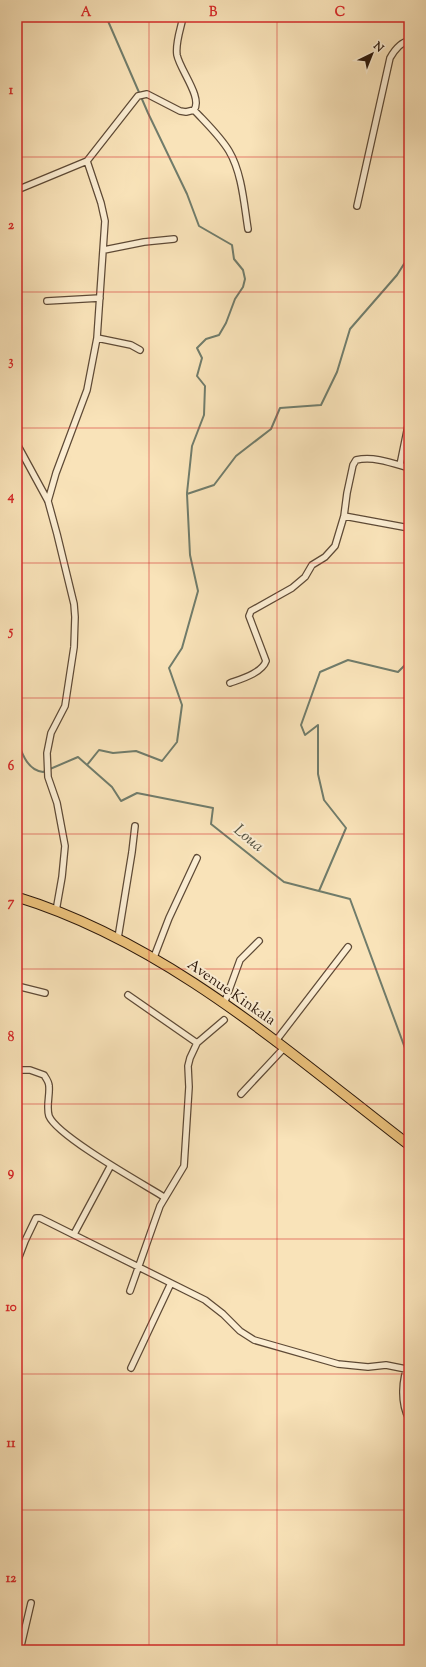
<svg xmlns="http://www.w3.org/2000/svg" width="426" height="1667" viewBox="0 0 426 1667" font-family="'Sorts Mill Goudy',serif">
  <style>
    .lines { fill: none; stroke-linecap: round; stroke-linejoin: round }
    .stream { stroke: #707c6b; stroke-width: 2 }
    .minor-casing { stroke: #5e4a36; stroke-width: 8 }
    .primary-casing { stroke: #2b170a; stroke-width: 11 }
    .minor { stroke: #fbedd2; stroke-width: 5.5 }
    .primary { stroke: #ecc27c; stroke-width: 9 }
    .grid { fill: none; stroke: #d62828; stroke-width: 1; stroke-opacity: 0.55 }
    .labels { text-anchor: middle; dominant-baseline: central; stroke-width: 4; stroke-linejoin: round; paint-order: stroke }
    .street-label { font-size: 15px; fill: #2b170a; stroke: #fbedd2 }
    .water-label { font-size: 16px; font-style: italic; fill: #535242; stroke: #fbedd2 }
    .neatline { fill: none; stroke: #d62828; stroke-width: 1.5 }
    .grid-label { font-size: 13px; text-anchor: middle; font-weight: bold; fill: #d62828 }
  </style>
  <rect width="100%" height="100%" fill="#f9e3b9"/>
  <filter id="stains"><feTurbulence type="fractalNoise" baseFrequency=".005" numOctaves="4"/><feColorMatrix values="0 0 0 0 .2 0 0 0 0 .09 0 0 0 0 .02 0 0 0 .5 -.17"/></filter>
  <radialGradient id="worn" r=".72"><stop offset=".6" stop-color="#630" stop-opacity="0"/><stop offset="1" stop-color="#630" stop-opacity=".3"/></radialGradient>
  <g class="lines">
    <path class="stream" d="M108 21 148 113 187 194 199 226 232 245 234 259 243 270 245 279 243 287 235 299 226 323 219 335 206 339 197 348 202 358 197 376 205 386 204 415 192 446 187 493
      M17 709 19 714 17 733
      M17 740C22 753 27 770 43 772L78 757 112 787 121 801 137 793 213 808 211 824 284 882 350 899 409 1059
      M87 765 99 750 113 753 136 751 162 761 177 742 182 705 169 668 182 648 198 591 190 555 187 494 214 485 236 456 271 429 280 408 321 405 337 372 350 329 397 275 409 256
      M319 891 346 828 324 800 318 774V725L305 735 301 725 320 672 348 660 398 672 409 661"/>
    <defs>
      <path id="minor" d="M194 110C206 123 220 136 229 151 242 173 244 204 248 229
        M17 190 87 161 138 96 147 94 180 111 186 112 194 110C203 98 180 70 177 55 175 43 181 28 183 17
        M357 206 390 58C394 51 400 42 409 41
        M104 250 144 242 174 239
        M47 301 100 298
        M97 338 131 345 140 350
        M17 444 48 501 57 534 74 604 75 617 74 647 65 706 51 733 47 753 48 777 57 803 65 846 62 877 56 911
        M400 465 409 421
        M48 501 56 473 87 390 97 338 105 221 101 203 87 161
        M344 516 409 528
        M230 683C241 679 262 673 266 661L249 616 251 611 292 588 305 577 312 565 325 557 335 546 344 516 347 493 353 465 356 460C374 456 392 463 409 468
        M118 938 132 852 135 826
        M154 957 169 918 197 858
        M17 986 45 993
        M128 995 197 1043
        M224 1004 240 960 259 941
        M275 1042 348 947
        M17 1070H30L44 1075C46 1078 49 1082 49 1086 50 1096 46 1106 49 1116 57 1136 143 1184 164 1197
        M241 1094 284 1048
        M74 1234 111 1165
        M17 1262 25 1241 36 1218H40L205 1300 223 1314 240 1331 254 1340 338 1364 368 1367 386 1365 406 1369
        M130 1291 160 1206 184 1166 189 1087 188 1066 190 1058 197 1043 224 1020
        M409 1362C402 1379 400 1402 409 1419
        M131 1368 171 1283
        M20 1650 31 1603"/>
      <path id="primary" d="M17 897C167 943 287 1051 409 1145"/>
    </defs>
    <use href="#minor" class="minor-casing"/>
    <use href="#primary" class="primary-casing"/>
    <use href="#minor" class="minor"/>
    <use href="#primary" class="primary"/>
  </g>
  <path class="grid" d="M149 17V1650M277 17V1650M17 157H409M17 292H409M17 428H409M17 563H409M17 698H409M17 834H409M17 969H409M17 1104H409M17 1239H409M17 1374H409M17 1510H409"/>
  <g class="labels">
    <g class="street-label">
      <text transform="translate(231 993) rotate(35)">Avenue Kinkala</text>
    </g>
    <g class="water-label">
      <text transform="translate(248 839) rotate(39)">Loua</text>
    </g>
  </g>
  <rect width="426" height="1667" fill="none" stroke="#f9e3b9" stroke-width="44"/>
  <g transform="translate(372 54) rotate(43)" stroke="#fbedd2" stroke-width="3" paint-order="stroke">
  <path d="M0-3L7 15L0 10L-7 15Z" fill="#2b170a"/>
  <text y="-6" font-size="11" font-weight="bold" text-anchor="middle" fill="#2b170a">N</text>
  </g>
  <rect x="22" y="22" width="382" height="1623" class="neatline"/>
  <g class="grid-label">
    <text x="86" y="16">A</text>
    <text x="213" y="16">B</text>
    <text x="340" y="16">C</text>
    <text x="11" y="94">1</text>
    <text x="11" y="229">2</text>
    <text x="11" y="365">3</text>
    <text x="11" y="500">4</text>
    <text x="11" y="635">5</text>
    <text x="11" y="770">6</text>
    <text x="11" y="906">7</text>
    <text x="11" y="1041">8</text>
    <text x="11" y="1176">9</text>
    <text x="11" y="1311">10</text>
    <text x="11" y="1447">11</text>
    <text x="11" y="1582">12</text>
  </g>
  <rect width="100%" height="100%" filter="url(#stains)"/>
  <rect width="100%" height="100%" fill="url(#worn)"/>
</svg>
